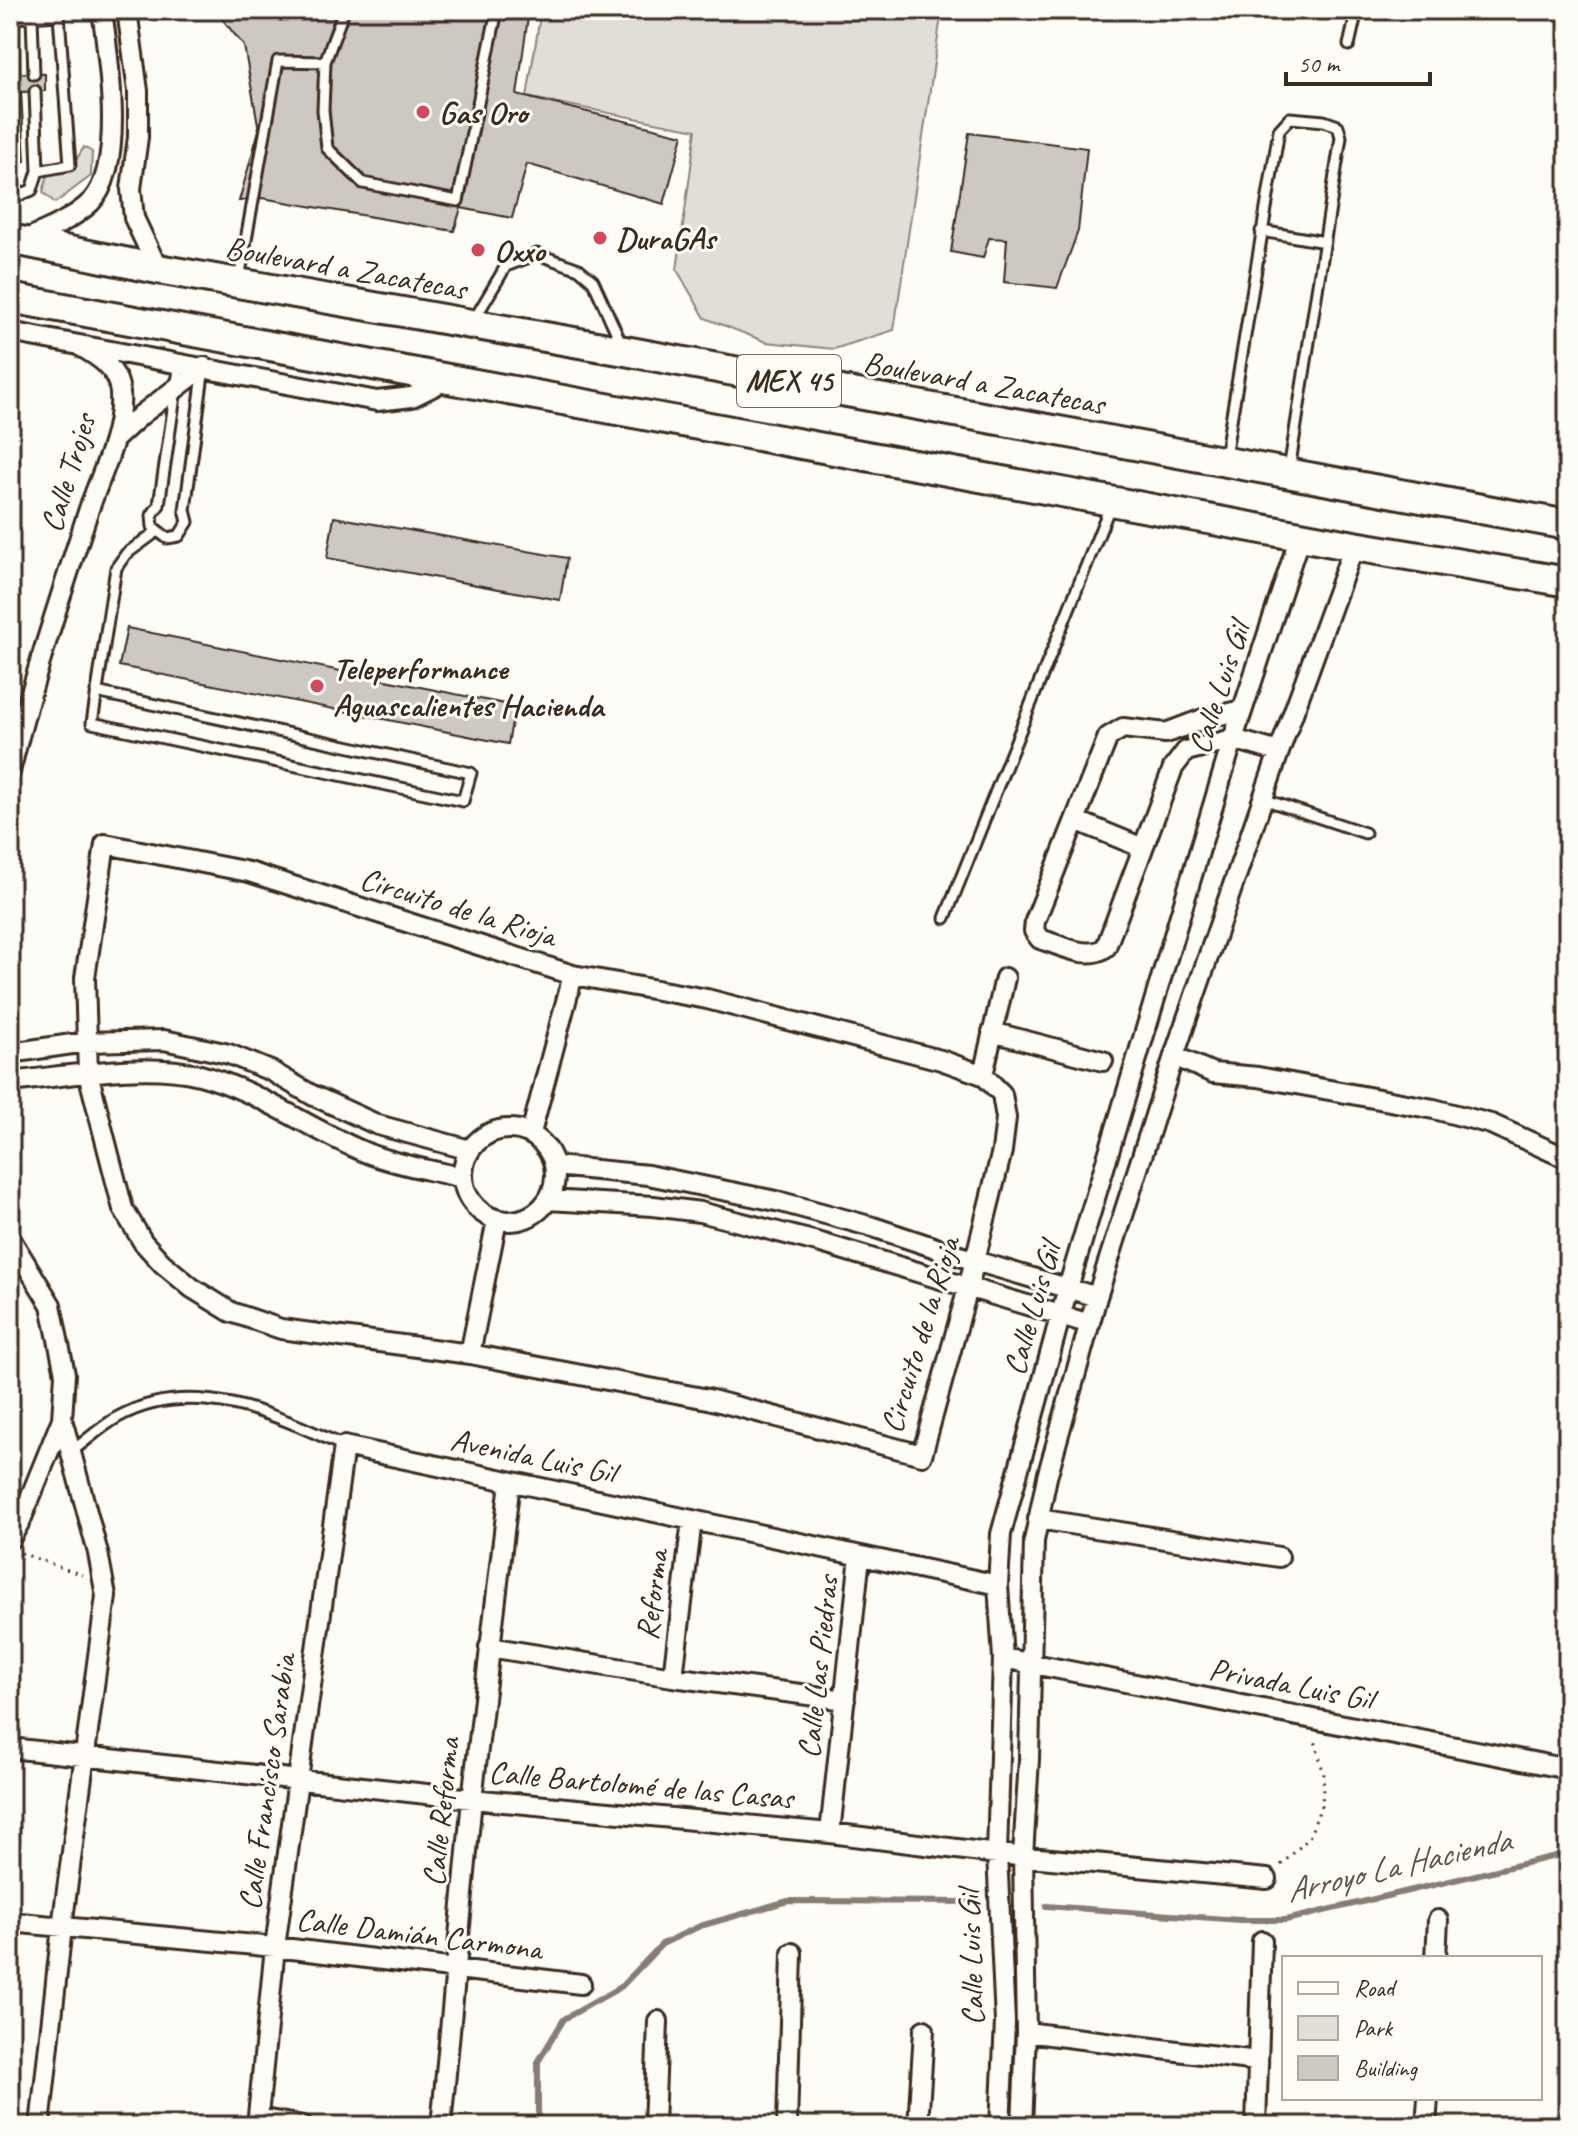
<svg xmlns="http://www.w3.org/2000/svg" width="1578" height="2136" viewBox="0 0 1578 2136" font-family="Caveat,sans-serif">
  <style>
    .green { fill: #e1ded7; stroke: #8e847a; stroke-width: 2 }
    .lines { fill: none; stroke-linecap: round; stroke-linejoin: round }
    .stream { stroke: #887d74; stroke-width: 6 }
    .building { fill: #cdc8c2; stroke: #3b2a1e; stroke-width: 2 }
    .lane-casing { stroke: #3b2a1e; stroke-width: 15 }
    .street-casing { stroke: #3b2a1e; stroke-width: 24 }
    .primary-casing { stroke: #3b2a1e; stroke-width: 34 }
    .path { stroke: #3b2a1e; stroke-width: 3; stroke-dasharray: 2 6; stroke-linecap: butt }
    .lane { stroke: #fdfcf7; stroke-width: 9 }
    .street { stroke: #fdfcf7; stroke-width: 18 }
    .primary { stroke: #fdfcf7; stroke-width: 28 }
    .poi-dot { fill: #d1495b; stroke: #fdfcf7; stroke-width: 3 }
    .labels { text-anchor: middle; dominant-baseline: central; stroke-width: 6; stroke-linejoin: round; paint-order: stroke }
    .shield { fill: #fdfcf7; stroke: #75695f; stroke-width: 2 }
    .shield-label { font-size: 30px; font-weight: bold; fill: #3b2a1e }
    .poi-label { font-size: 32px; font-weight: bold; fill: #3b2a1e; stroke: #fdfcf7; text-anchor: start }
    .street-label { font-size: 32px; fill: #3b2a1e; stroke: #fdfcf7 }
    .water-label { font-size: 34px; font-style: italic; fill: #615349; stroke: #fdfcf7 }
  </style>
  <rect width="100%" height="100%" fill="#fdfcf7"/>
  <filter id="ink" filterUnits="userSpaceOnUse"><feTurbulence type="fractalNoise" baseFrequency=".0125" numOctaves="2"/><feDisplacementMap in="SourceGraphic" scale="16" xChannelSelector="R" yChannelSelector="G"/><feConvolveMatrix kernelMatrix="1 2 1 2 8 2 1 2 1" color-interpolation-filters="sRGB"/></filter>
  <g filter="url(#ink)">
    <path class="green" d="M541 10H942L894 330 834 349 766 342 705 318 677 270 696 130 527 97Z
      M84 147 92 152 91 176 55 203 43 192 48 174 69 172Z"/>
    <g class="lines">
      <path class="stream" d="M1046 1906 1240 1920H1286L1568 1853
        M542 2126 538 2112V2062L564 2019 621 1987 662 1944 700 1926 788 1901 980 1902"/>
    </g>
    <path class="building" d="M215 10H529L517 95 683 135 664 204 527 164 512 218 461 208 454 231 262 198 239 201 259 130 244 46Z
      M19 55 20 73 45 74V91L21 92 25 161H19V169L10 170V56Z
      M969 133 1087 148 1078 231 1057 288 1004 282 1007 239 989 238 983 258 951 252Z
      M334 517 567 558 560 600 327 558Z
      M127 628 515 706 508 744 119 666Z"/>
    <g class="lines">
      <defs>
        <path id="lane" d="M344 10 325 62 323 110 327 148 363 183 458 201 495 20 492 10
          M32 17 34 74
          M10 18 59 15 70 165 38 171 32 190 10 199
          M1349 45 1357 10
          M35 91 38 171
          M1261 231 1325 242
          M239 279 278 61 325 62
          M474 320 506 266 537 254 579 269 593 281 622 345
          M180 362 159 505 152 515 153 527 167 538 179 536 188 522 185 510 204 367
          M1225 457 1279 130 1290 118 1324 121 1338 126 1341 137 1289 470
          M96 692 471 773 463 801 92 723 116 568 126 554 156 532
          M1263 799 1365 833
          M945 918 1111 504
          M72 1451C87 1440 102 1426 118 1417 192 1376 274 1414 344 1446"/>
        <path id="street" d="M127 10 138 91V137L131 189 134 218 158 269
          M22 241C45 231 72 220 91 202 126 166 108 56 102 10
          M10 332 377 401 412 397 448 379
          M114 440 141 415 204 367
          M1242 710 1203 719 1166 733 1123 728 1108 737 1035 921 1034 931 1040 939C1060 945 1089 961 1106 947L1173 768 1186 751 1233 739 1279 752
          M10 772C31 685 59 601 87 515 99 477 123 435 120 393 118 368 98 356 78 345
          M1075 820 1143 848
          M105 844 249 872 573 975 707 999 941 1060 983 1075 1002 1094 1006 1118 1002 1151 968 1288 922 1455 708 1399 470 1354 281 1329 231 1312 192 1288 162 1263 143 1242 123 1209 88 1073 85 978Z
          M992 1032 1103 1061
          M10 1053 86 1042 164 1040 229 1054 271 1071 312 1095 378 1125 470 1150
          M1174 1056 1213 1073 1258 1077 1434 1109 1491 1124 1568 1159
          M983 1075 1005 978
          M10 1082C68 1076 143 1061 200 1075 260 1091 310 1130 367 1153 397 1165 432 1170 463 1178
          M463 1175a46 46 0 1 1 92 0a46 46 0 1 1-92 0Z
          M531 1133 573 975
          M555 1166 648 1175 781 1202 873 1227 975 1261 1097 1297
          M548 1200 653 1206 700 1212 821 1243 1090 1324
          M10 1238 51 1305 65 1374 62 1419 21 1520 10 1539
          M470 1354 497 1220
          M1038 1519 1279 1557
          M489 1647 673 1677 845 1700
          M1003 1658 1568 1769
          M673 1677 692 1520
          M10 1748 472 1799 830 1833 997 1854 1267 1879
          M830 1833 860 1556
          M10 1922 275 1947 581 1984
          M1436 1958 1438 1920
          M1026 2032 1257 2061
          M258 2118 303 2126
          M40 2126 62 1927 106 1596 98 1553 62 1419
          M257 2126 275 1947 344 1446 998 1585
          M441 2126 472 1799 510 1482
          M654 2126 658 2021
          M787 2126 792 1953
          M918 2126 924 2030
          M1000 2126 1005 2022 997 1854 1003 1658 998 1585 1001 1534 1068 1288 1233 739 1300 536
          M1022 2126 1026 2032 1023 1856 1029 1759 1034 1541 1047 1477 1097 1297 1174 1056 1279 752 1354 546
          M1256 2126 1262 1941
          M1426 2126 1428 2098"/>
        <path id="primary" d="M10 239 158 269 625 351 1568 525
          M10 298 1354 546 1568 582"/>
      </defs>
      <use href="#lane" class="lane-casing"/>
      <use href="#street" class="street-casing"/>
      <use href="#primary" class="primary-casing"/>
      <path class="path" d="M21 1553 82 1575
        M1281 1865 1309 1838 1322 1803 1324 1775 1315 1740"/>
      <use href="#lane" class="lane"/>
      <use href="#street" class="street"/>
      <use href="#primary" class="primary"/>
    </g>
  </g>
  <g class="poi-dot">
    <circle cx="423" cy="112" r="8"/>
    <circle cx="600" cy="238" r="8"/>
    <circle cx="478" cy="250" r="8"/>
    <circle cx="317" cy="686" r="8"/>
  </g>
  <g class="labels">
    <rect class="shield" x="737" y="355" width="104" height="52" rx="6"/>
    <g class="shield-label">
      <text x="789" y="381">MEX 45</text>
    </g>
    <g class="poi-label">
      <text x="439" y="112">Gas Oro</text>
      <text x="616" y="238">DuraGAs</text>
      <text x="494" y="250">Oxxo</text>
      <text x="333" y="668">Teleperformance<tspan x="333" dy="37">Aguascalientes Hacienda</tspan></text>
    </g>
    <g class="street-label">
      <text transform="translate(346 268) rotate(10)">Boulevard a Zacatecas</text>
      <text transform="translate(984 383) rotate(10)">Boulevard a Zacatecas</text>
      <text transform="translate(68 473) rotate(-73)">Calle Trojes</text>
      <text transform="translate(1219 688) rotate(-72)">Calle Luis Gil</text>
      <text transform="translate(458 907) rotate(17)">Circuito de la Rioja</text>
      <text transform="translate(1032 1309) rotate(-74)">Calle Luis Gil</text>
      <text transform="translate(920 1335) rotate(-73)">Circuito de la Rioja</text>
      <text transform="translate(533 1456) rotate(12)">Avenida Luis Gil</text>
      <text transform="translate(652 1595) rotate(-83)">Reforma</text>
      <text transform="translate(818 1667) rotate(-84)">Calle Las Piedras</text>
      <text transform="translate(1291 1684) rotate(11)">Privada Luis Gil</text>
      <text transform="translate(267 1782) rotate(-82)">Calle Francisco Sarabia</text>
      <text transform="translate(641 1785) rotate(5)">Calle Bartolomé de las Casas</text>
      <text transform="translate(441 1812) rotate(-84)">Calle Reforma</text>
      <text transform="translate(419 1934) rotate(7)">Calle Damián Carmona</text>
      <text transform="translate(971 1958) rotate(-92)">Calle Luis Gil</text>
    </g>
    <g class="water-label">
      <text transform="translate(1398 1865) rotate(-13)">Arroyo La Hacienda</text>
    </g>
  </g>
  <rect width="1578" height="2136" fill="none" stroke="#fdfcf7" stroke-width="40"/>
  <rect x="20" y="20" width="1538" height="2096" fill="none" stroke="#3b2a1e" stroke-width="3" filter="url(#ink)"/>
  <rect x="1282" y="1956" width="260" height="144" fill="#fdfcf7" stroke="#afa8a0" stroke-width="2"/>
  <rect x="1298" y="1982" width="40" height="12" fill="#fdfcf7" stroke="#afa8a0" stroke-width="2"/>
  <text x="1354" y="1996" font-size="24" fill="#3b2a1e">Road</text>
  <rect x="1298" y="2016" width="40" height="24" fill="#e1ded7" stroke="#afa8a0" stroke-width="2"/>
  <text x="1354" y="2036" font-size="24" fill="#3b2a1e">Park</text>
  <rect x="1298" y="2056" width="40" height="24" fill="#cdc8c2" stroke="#afa8a0" stroke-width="2"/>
  <text x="1354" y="2076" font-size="24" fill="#3b2a1e">Building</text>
  <path d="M1286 72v12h144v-12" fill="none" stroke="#3b2a1e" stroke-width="4"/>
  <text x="1298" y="72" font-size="24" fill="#3b2a1e" stroke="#fdfcf7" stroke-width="6" paint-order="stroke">50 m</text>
</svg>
